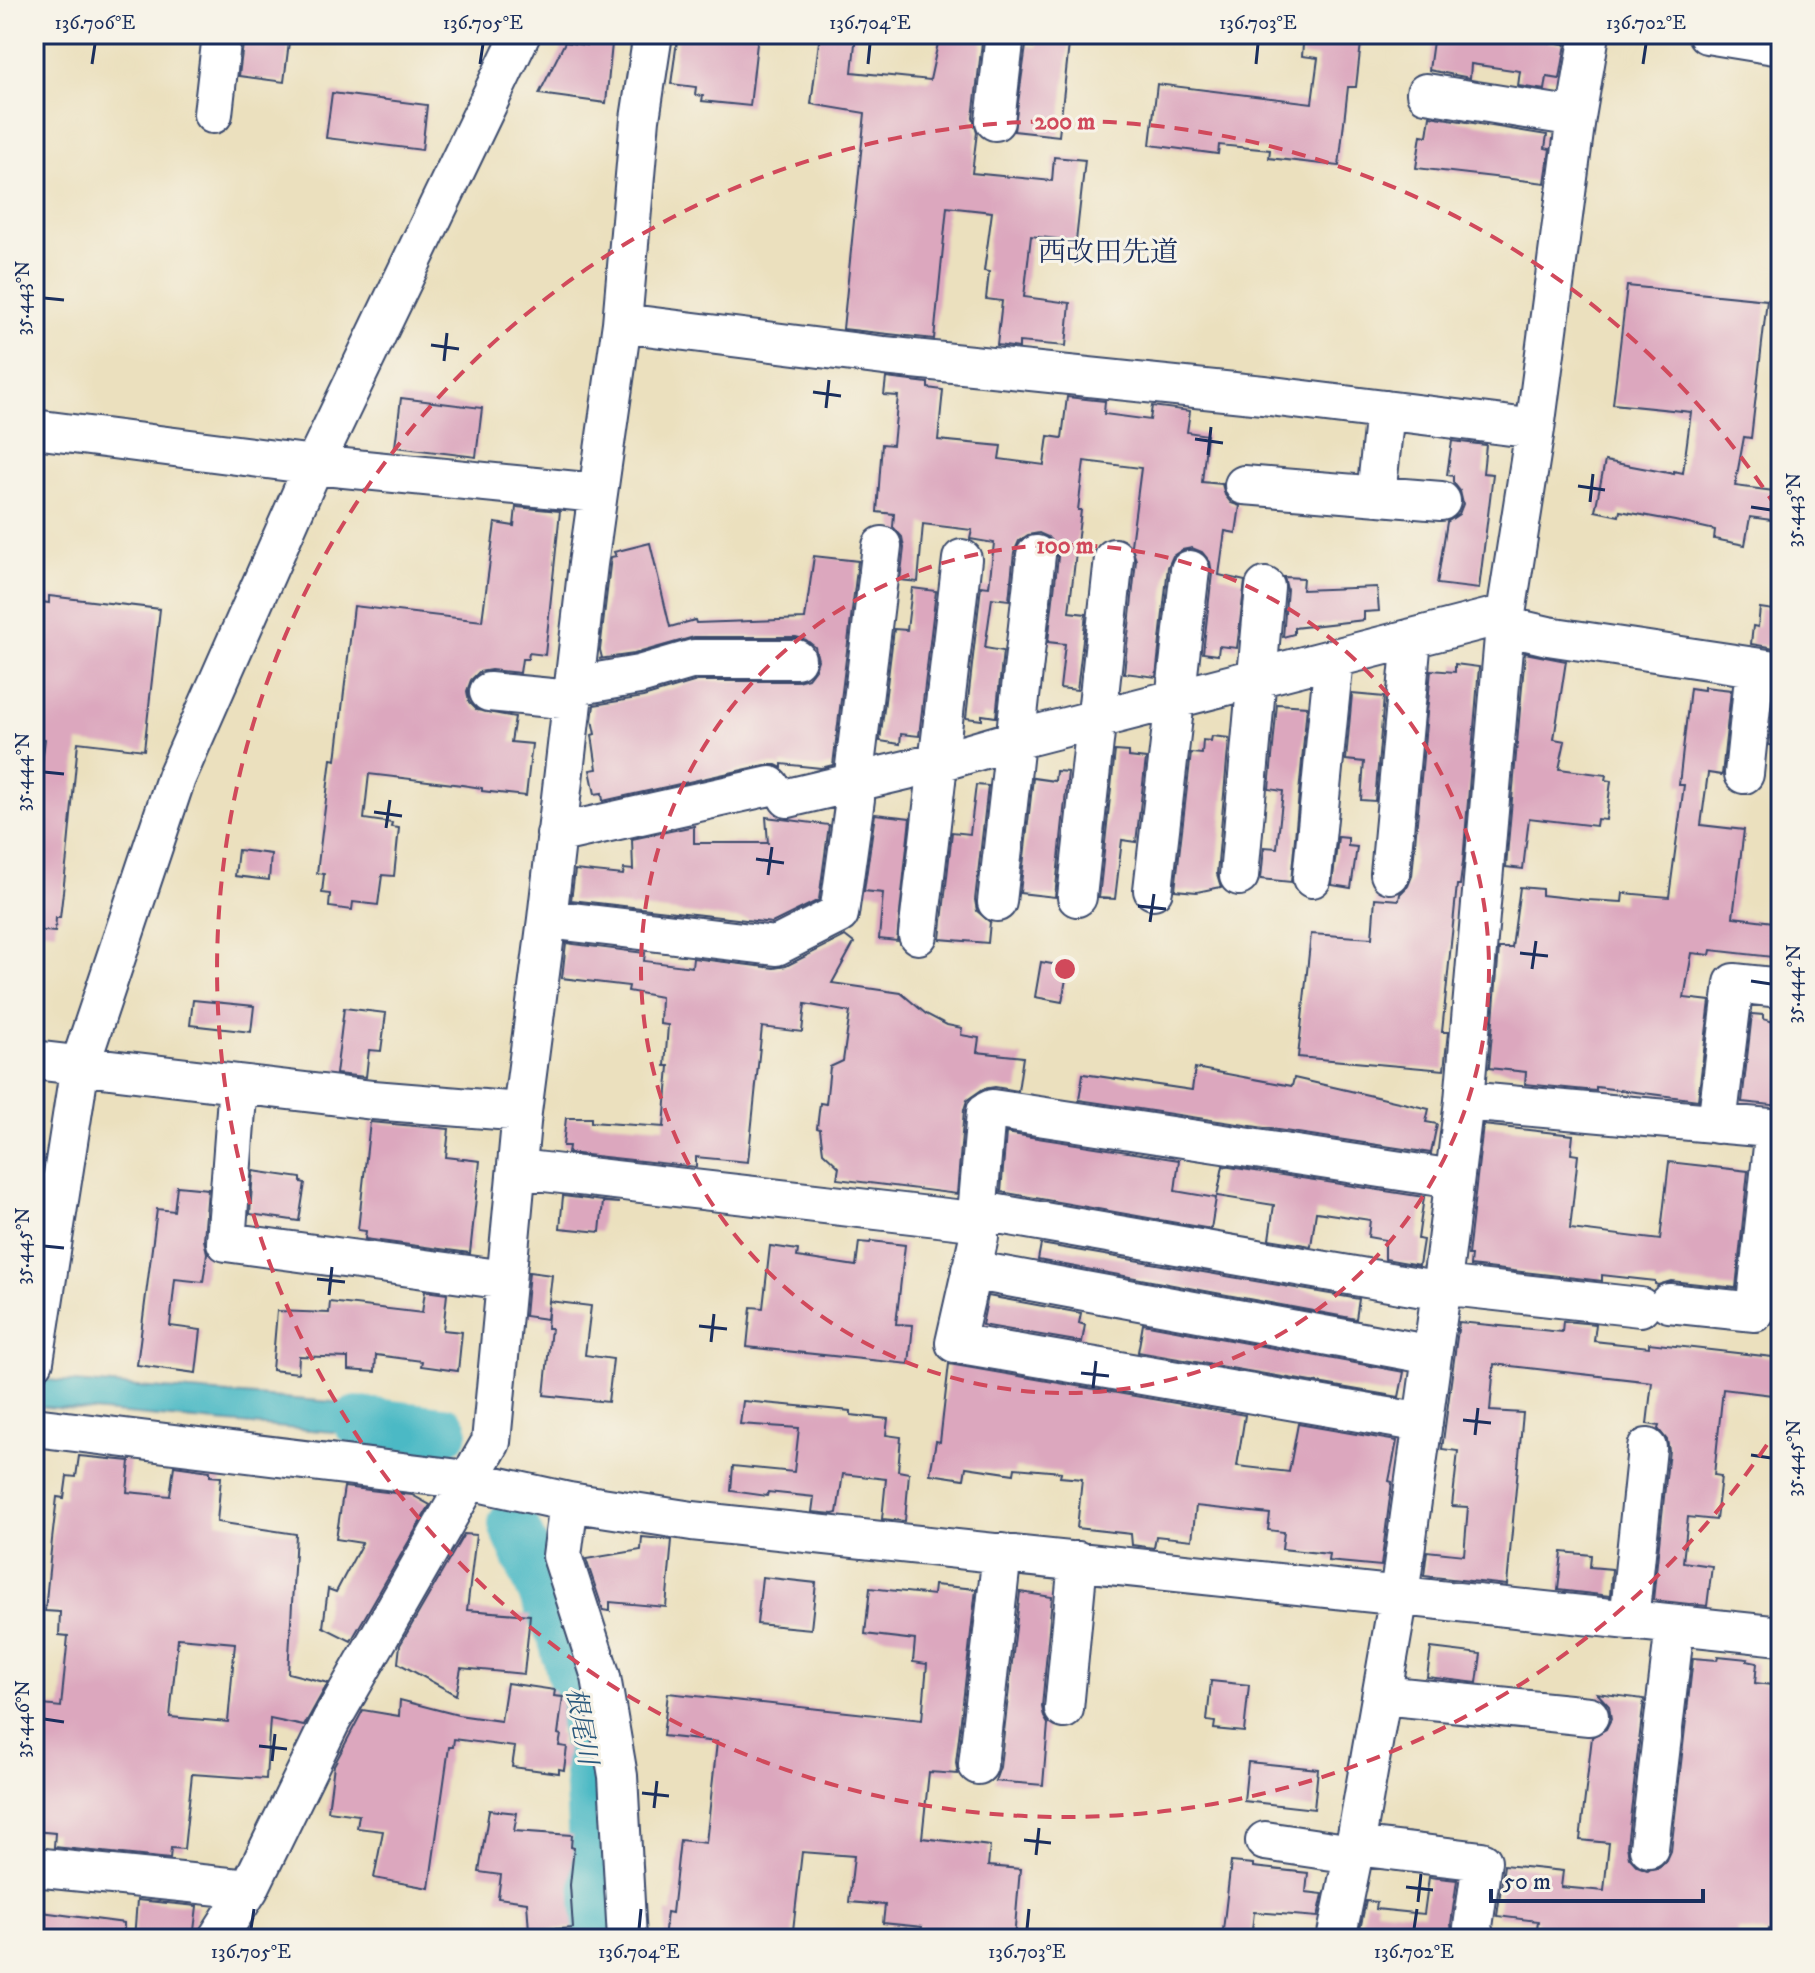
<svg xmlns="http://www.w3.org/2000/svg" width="1815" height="1973" viewBox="0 0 1815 1973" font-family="'IM FELL DW Pica','Noto Serif JP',serif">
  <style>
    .water { fill: #4bb9c5; stroke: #337492; stroke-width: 2 }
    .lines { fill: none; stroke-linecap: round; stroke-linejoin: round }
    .river { stroke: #4bb9c5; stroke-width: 50 }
    .building { fill: #dca7be; fill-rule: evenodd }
    .minor-casing { stroke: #3a4a6c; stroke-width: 42 }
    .minor { stroke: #fff; stroke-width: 38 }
    .ticks { fill: none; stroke: #1b2f5e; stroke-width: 3 }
    .ring { fill: none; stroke: #d1495b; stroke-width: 4; stroke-dasharray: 14 10 }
    .labels { text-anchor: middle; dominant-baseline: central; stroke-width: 6; stroke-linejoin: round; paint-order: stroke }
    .water-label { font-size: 26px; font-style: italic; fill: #29587d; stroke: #f7f3e8 }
    .quarter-label { font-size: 28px; fill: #1b2f5e; stroke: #f7f3e8 }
    .centre { fill: #d1495b; stroke: #f7f3e8; stroke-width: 4 }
    .ring-label { font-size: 24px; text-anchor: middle; font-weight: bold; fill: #d1495b; stroke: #f7f3e8; stroke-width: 6; stroke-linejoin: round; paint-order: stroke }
    .neatline { fill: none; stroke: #1b2f5e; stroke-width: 3 }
    .ticks-label { font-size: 20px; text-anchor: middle; fill: #1b2f5e }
  </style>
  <rect width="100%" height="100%" fill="#f7f3e8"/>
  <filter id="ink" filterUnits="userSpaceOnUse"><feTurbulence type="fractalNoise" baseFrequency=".0125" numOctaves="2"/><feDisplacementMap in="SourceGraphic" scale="16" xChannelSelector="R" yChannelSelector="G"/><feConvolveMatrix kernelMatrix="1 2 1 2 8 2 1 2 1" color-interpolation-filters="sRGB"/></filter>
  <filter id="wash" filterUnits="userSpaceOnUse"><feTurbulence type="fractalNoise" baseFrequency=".006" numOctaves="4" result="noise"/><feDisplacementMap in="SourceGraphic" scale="32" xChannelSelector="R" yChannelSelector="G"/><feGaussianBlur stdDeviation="1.8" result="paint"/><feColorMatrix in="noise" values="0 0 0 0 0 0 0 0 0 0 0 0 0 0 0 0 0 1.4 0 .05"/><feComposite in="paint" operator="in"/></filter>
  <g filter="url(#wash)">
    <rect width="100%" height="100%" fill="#ebe0be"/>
    <path class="water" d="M34 1379 425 1409V1440L34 1406Z"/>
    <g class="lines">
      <path class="river" d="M357 1421 443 1431
        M513 1524 562 1636 587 1734 598 1939"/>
    </g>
    <g id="blocks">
      <path class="building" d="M588 34H613L606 103 539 94 565 42 586 45Z
        M678 34H758L750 106 702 101 703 96 695 95 696 87 671 84Z
        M820 34H856L852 72 930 80 940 34H983L973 118 977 132 972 173 1052 181 1054 157 1085 160 1076 241 1031 236 1024 297 1070 303 1066 346 1019 342V348L997 345 1002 301 986 299 989 272 984 271 992 212 947 207 934 339 843 329 865 113 811 104Z
        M1304 34H1362L1356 87H1348L1339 166 1269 158 1270 150 1219 145 1218 154 1150 145 1157 84 1312 103 1318 58 1302 56Z
        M1434 34H1549L1548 42 1566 44 1560 79 1547 77 1545 90 1518 86 1520 71 1471 64 1470 78 1429 70Z
        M244 36 289 42 284 82 239 76Z
        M1038 40 1069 44 1059 136 1014 131 1026 46 1037 47Z
        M332 93 427 105 422 150 326 138Z
        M1430 116 1547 135 1545 148 1550 149 1545 183 1416 168 1421 135 1427 136Z
        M1627 286 1767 300 1751 438 1744 437 1735 486 1781 492V507L1779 521 1750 517 1745 545 1714 539 1715 530 1675 521 1620 511 1619 516 1595 511 1605 461 1674 474V471L1683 473 1691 412 1613 404Z
        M886 378 928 383V388L943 390 938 440 1001 446 999 459 1044 465 1048 436 1062 438 1067 397 1105 401 1104 414 1150 420 1152 406 1190 411 1187 432 1207 435 1202 482 1222 484 1225 495 1231 503 1240 506 1236 533 1225 531 1219 575 1245 581 1237 648 1219 646 1218 655 1203 653 1212 573 1210 562 1202 552 1192 548 1182 550 1173 556 1168 567 1156 677 1124 673 1136 560 1131 545 1141 468 1084 461 1078 510H1081L1069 612 1086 614 1077 690 1060 688 1065 644 1048 642 1058 557 1056 547 1048 537 1039 533 1028 535 1019 541 1014 552 1009 600 992 598 985 648 1003 651 996 717 982 715V720L966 718 981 586 989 587 994 543 970 539 972 530 923 524 918 582 900 580 904 548 902 537 893 527 894 514 877 512 882 444 893 445 898 396 884 395Z
        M401 398 482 408 476 457 395 447Z
        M1452 441 1486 445 1483 473 1493 474 1479 589 1437 584 1447 522 1459 514 1463 504 1460 491 1453 482V476L1447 475Z
        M516 507 560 511 545 655 529 653 528 659H522L520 673 491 670 479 672 471 680 467 691 469 702 477 710 515 717 511 742 532 744 526 796 482 791V788L462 785 369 774 364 819 392 823 391 827 399 828 394 876 382 875 378 905 353 902 352 910 329 907 330 894 322 893 324 874 317 873 331 759 336 760 354 606 482 621 495 523 514 526Z
        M650 543 670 627 695 620 696 623 805 619 814 556 858 561 833 765 821 768 782 764V768L776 765H765L603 801 602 793 595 794 590 770 597 769 592 735 595 734 592 720 594 705 643 697 697 681H797L808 678 815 669 818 660 815 647 806 640 796 637H694L634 654 599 659 602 658 600 650 611 557 616 556 614 552Z
        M1284 577 1303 578 1302 590 1377 587 1379 611 1364 612V620L1294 628V634L1283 637 1287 589Z
        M912 588 936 591 919 736 901 734 900 744 880 741 894 629 907 630Z
        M49 596 160 609 144 750 78 742 67 857 60 918H56L55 932 34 930V829L45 739 34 737V601L49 603Z
        M1760 608 1781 611V649L1751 644 1753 626 1758 627Z
        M1525 653 1566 661 1554 739 1565 741 1559 769 1606 775 1605 780 1611 781 1606 820 1597 819 1596 826 1529 818 1523 869 1506 867Z
        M1455 664 1479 667 1463 862 1460 885H1457L1442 1032H1448L1444 1070 1298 1057 1311 934 1372 938 1375 898 1399 900 1400 894 1408 886 1412 876 1431 670 1455 672Z
        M1704 687 1731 690 1722 775 1708 773 1701 825 1744 830 1733 917 1781 923V958L1711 950 1710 955 1692 953 1684 998 1710 1001 1698 1100 1596 1087V1091L1525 1084 1526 1072 1489 1068 1499 948H1512L1520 887 1542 889V895L1587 900 1622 902 1623 893 1669 897 1684 785H1679L1690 688 1704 690Z
        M1352 694 1384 697 1375 801 1361 800 1364 762 1346 760Z
        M1774 702 1781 703V746L1769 745Z
        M1277 704 1307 706 1291 882 1261 879 1264 847 1277 848 1283 791 1269 789Z
        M1212 736 1229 738 1217 874 1221 887 1197 892 1175 890 1191 753 1202 754 1203 740 1211 741Z
        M1115 751 1129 752V757L1146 759 1136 842 1122 840 1115 899 1099 898Z
        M1056 771 1068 772 1055 897 1020 893 1033 778 1055 781Z
        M976 785 988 786 975 900 977 911 990 922 988 943 940 939 952 832 970 834Z
        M875 814 910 818 897 941 879 939 883 893 864 891Z
        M766 817 829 825 819 900 772 923 571 900 575 870 623 875 624 869 633 870 632 839 694 826V843H768Z
        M1338 837 1348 838V846L1357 847 1351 888 1332 885Z
        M238 850 271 854 269 880 235 876Z
        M845 936 854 943 832 983 901 993 926 1014 947 1025 962 1028 961 1035 979 1038 977 1052 1023 1057 1018 1091 995 1087 983 1089 967 1100 964 1110 957 1194 837 1179 839 1167 823 1152 820 1129 817 1128 820 1103 826 1104 830 1067 843 1061 850 1012 805 1004 802 1032 762 1027 748 1162 696 1157V1167L568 1153 569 1146H563L566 1118H591V1122L664 1127 669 1066H665L668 1025 660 1024 661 997 628 991 629 986 562 978 566 943 645 953 644 961 692 967 693 958 774 968 786 966Z
        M1041 962 1068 967 1062 1002 1035 997Z
        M193 1000 254 1006 251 1032 190 1025Z
        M344 1008 386 1013 381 1051 369 1050 366 1077 336 1074Z
        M1752 1014 1763 1015V1019L1781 1024V1106L1742 1102Z
        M1195 1068 1292 1086 1294 1078 1429 1109 1426 1122 1437 1124 1431 1153 1079 1100 1083 1074 1192 1090Z
        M370 1122 449 1129 446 1157 480 1161 470 1253 365 1239 366 1231 358 1230Z
        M1483 1125 1573 1135 1571 1154 1578 1155 1570 1229 1660 1240 1669 1162 1748 1171 1736 1288 1671 1281 1658 1285 1655 1284V1281L1602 1275V1281L1470 1266 1471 1255H1468Z
        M1006 1133 1179 1160 1175 1191 1216 1198 1211 1229 1001 1192Z
        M1223 1166 1424 1197 1418 1239 1423 1240 1419 1265 1385 1259V1240L1368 1237 1370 1220 1316 1212 1311 1246 1269 1239 1274 1205 1217 1196Z
        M253 1171 301 1178V1182L305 1183 299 1221 250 1214Z
        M177 1186 208 1189 204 1240 207 1253 203 1282 175 1279 170 1326 201 1330 196 1373 137 1365 157 1209 174 1211Z
        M563 1196 619 1203 603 1202 600 1232 560 1228Z
        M871 1241 905 1245 896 1324 913 1325 909 1364 747 1347 751 1307 763 1308 770 1246 798 1250 797 1257 856 1266 859 1242 870 1243Z
        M1041 1244 1359 1299 1356 1319 1038 1260Z
        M529 1272 552 1275 547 1319 525 1316Z
        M425 1291 447 1294 443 1330 462 1332 458 1371 421 1366 422 1361 376 1355 375 1372 348 1370V1358L299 1356 298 1373 272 1370 277 1311 329 1313 330 1302 422 1313Z
        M988 1296 1081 1313 1079 1323 1085 1325 1082 1342 982 1325Z
        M549 1301 591 1306 585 1355 613 1359 608 1402 544 1395 551 1328H547Z
        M1563 1321 1596 1324 1594 1341 1649 1347V1343L1781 1358V1396L1723 1389 1714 1475 1721 1476 1716 1520 1688 1517 1683 1562 1712 1566 1707 1606 1653 1600 1669 1450 1667 1440 1658 1429 1659 1426 1647 1424 1652 1382 1494 1364 1490 1411 1523 1413 1507 1585 1424 1576 1427 1551 1464 1555 1468 1507 1452 1506 1458 1451 1442 1449 1459 1322 1562 1332Z
        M1143 1324 1404 1372 1399 1397 1138 1352Z
        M949 1364 1245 1415 1237 1466 1289 1472 1298 1424 1397 1441 1389 1481 1392 1482 1381 1566 1328 1561 1329 1554 1282 1549 1284 1532 1268 1530 1270 1514 1196 1506 1192 1540 1156 1536 1154 1548 1132 1545 1131 1534 1077 1528 1082 1479 1060 1477 1061 1472 1015 1468 1014 1474 966 1467 964 1479 930 1474 936 1441 940 1442Z
        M743 1401 851 1411V1415L888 1419 886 1435 901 1437 898 1471 909 1473 905 1521 882 1519 886 1479 843 1474 837 1513 833 1514 812 1512 814 1497 768 1492 767 1496 731 1491 733 1466 794 1472 799 1428 740 1424Z
        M79 1456 130 1461 127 1492 170 1496 174 1466 210 1471V1476L221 1477 217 1522 296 1534 288 1673 328 1683 304 1726 270 1719 266 1779 192 1774 184 1849 171 1848 170 1859 54 1847 55 1833 34 1831V1704L61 1707 68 1636 59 1635 60 1612 45 1611 52 1540 57 1497 64 1498 67 1476 76 1477ZM178 1638 235 1643 228 1722 170 1717Z
        M344 1487 412 1495 430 1505 351 1641 323 1627 328 1589 336 1592 362 1543 336 1539Z
        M464 1534 476 1535 467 1610 530 1615 524 1674 461 1668 456 1695 398 1663 400 1645Z
        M642 1537 672 1540 666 1607 610 1602V1611L603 1610 586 1559 641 1550Z
        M1562 1552 1591 1555 1590 1567 1612 1569 1610 1596 1558 1590Z
        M762 1577 816 1583 811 1629 757 1624Z
        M934 1585 976 1589 956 1763 958 1774 929 1772 922 1838 990 1846 988 1866 1020 1869 1014 1939H920L922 1927 883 1923 885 1905 849 1902 854 1856 802 1852 792 1939H664L667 1912 672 1913 680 1840 706 1843 717 1742 663 1736 668 1693 922 1720 927 1664 913 1662 915 1640 865 1634 870 1588 933 1595Z
        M1020 1592 1052 1597 1042 1707 1044 1717 1048 1724 1043 1785 995 1781 1000 1767Z
        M1431 1648 1481 1654 1477 1683 1427 1677Z
        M1718 1656 1748 1659 1747 1661 1757 1663 1755 1683 1781 1686V1868L1773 1930 1769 1929 1768 1934 1737 1929 1736 1939H1536L1538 1921 1497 1916 1504 1865 1563 1871 1561 1887 1604 1891 1609 1843 1580 1840 1592 1737 1606 1729 1611 1719 1609 1706 1597 1693 1644 1699 1627 1846 1629 1857 1637 1866 1647 1870 1657 1868 1666 1862 1671 1851 1693 1658 1717 1660Z
        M1211 1681 1249 1685 1244 1732 1214 1729 1215 1722 1207 1721Z
        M507 1683 555 1690 554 1696 563 1697 558 1734 561 1735 559 1746 567 1747 564 1770 559 1769V1773L512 1767 515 1747 454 1739 453 1747H449L429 1888 374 1878 383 1831 357 1828 359 1815 328 1811 334 1765 363 1710 399 1716 400 1700 458 1715 501 1721Z
        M1248 1762 1318 1769 1314 1809 1244 1801Z
        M489 1810 517 1813 514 1831 572 1835 571 1847 574 1848 570 1885 573 1928 529 1931 527 1902 498 1898 501 1875 479 1872Z
        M1231 1862 1253 1864V1867L1308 1873 1306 1892 1323 1894 1318 1917 1254 1912 1251 1939H1222Z
        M1429 1877 1457 1880 1451 1924 1453 1939H1358L1366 1901 1377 1902 1376 1909 1424 1914Z
        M137 1900 197 1906 193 1939H134Z
        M34 1911 124 1923V1939H34Z"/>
    </g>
  </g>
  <g filter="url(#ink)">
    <use href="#blocks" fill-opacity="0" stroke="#3a4a6c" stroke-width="2"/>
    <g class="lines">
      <defs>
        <path id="minor" d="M1707 34 1781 46
          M1426 93 1576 117
          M213 114 222 34
          M995 121 1005 34
          M622 323 884 356 1263 395 1535 429
          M34 429 314 465 597 493
          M1244 485 1441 501
          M1376 496 1385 410
          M1505 626 1548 636 1781 671
          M574 686 639 675 694 659H796
          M489 692 572 700
          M1744 774 1755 668
          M788 798 936 763 1015 740 1506 614
          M556 834 770 786
          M1390 874 1412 638
          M1239 876 1265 587
          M1312 878 1334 658
          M1153 890 1190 570
          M1077 897 1114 558
          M997 902 1036 555
          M547 919 776 946 839 914 855 799 853 782 882 546
          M918 935 962 559
          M34 1060 373 1100 522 1112
          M238 1084 226 1242 506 1280
          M1464 1101 1781 1129
          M1717 1124 1734 983 1781 988
          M518 1169 964 1220 981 1211 1441 1291
          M971 1270 1432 1355
          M1441 1285 1640 1307
          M1669 1303 1755 1312 1775 1128
          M34 1361 80 1065 176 778 314 465 521 34
          M1423 1423 955 1343 979 1237 977 1214 986 1112 992 1109 1454 1179
          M34 1427 468 1480 569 1502 692 1521 1781 1636
          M569 1502 562 1556 601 1677 618 1776 627 1939
          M1629 1621 1647 1448
          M1382 1695 1589 1716
          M1064 1709 1078 1561
          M978 1765 1002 1553
          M1265 1841 1353 1854
          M1355 1846 1482 1861 1473 1927 1476 1939
          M1649 1848 1675 1625
          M34 1867 249 1889
          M217 1939 249 1889 331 1721 491 1442 522 1112 547 919 588 564 622 323 640 119 653 34
          M1336 1939 1355 1846 1399 1595 1441 1291 1464 1101 1506 614 1535 429 1576 117 1590 34"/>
      </defs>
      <use href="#minor" class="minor-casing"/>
      <use href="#minor" class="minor"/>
    </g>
  </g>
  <path class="ticks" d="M92 64 95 44M480 64 483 44M868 64 870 44M1256 64 1258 44M1643 64 1646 44M44 298 64 300M431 345 459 349M444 361 447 333M813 392 841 396M826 408 829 380M1195 439 1223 443M1208 455 1211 427M1578 486 1605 490M1590 502 1593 474M1751 507 1771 510M44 772 64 774M374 812 402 816M386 828 390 800M756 859 784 863M768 875 772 847M1138 906 1166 909M1150 922 1154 894M1520 953 1548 956M1532 969 1536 941M1751 981 1771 984M44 1246 64 1248M317 1279 345 1282M329 1295 332 1267M699 1326 727 1329M711 1342 714 1314M1081 1373 1109 1376M1093 1388 1096 1361M1463 1420 1491 1423M1475 1435 1478 1408M1751 1455 1771 1458M44 1719 64 1722M259 1746 287 1749M272 1761 275 1734M642 1793 669 1796M654 1808 657 1781M1024 1840 1051 1843M1036 1855 1039 1828M1406 1887 1433 1890M1418 1902 1421 1874M251 1929 254 1909M639 1929 641 1909M1027 1929 1029 1909M1414 1929 1417 1909"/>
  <g class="ring">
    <circle cx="1065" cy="969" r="424"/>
    <path d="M1780 1425A848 848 0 1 1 1780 513"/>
  </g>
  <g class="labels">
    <g class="water-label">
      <text transform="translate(581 1726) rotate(80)">根尾川</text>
    </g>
    <g class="quarter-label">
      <text x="1108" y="252">西改田先道</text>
    </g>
  </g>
  <circle cx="1065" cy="969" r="12" class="centre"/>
  <g class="ring-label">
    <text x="1065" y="129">200 m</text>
    <text x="1065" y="553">100 m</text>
  </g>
  <rect width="1815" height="1973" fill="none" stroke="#f7f3e8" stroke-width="88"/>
  <path d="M1491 1889v12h212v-12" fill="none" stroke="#1b2f5e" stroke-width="4"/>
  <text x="1503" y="1889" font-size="24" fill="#1b2f5e" stroke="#f7f3e8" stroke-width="6" paint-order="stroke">50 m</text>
  <rect x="44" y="44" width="1727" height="1885" class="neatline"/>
  <g class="ticks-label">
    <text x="95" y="29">136.706°E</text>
    <text x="483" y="29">136.705°E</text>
    <text x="870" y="29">136.704°E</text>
    <text x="1258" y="29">136.703°E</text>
    <text x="1646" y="29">136.702°E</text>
    <text transform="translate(22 298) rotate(-90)" y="7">35.443°N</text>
    <text transform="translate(1793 510) rotate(-90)" y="7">35.443°N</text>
    <text transform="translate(22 772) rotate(-90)" y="7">35.444°N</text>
    <text transform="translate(1793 984) rotate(-90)" y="7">35.444°N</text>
    <text transform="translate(22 1246) rotate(-90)" y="7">35.445°N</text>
    <text transform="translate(1793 1458) rotate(-90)" y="7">35.445°N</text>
    <text transform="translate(22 1719) rotate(-90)" y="7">35.446°N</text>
    <text x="251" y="1958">136.705°E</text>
    <text x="639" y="1958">136.704°E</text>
    <text x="1027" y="1958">136.703°E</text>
    <text x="1414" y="1958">136.702°E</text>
  </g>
</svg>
